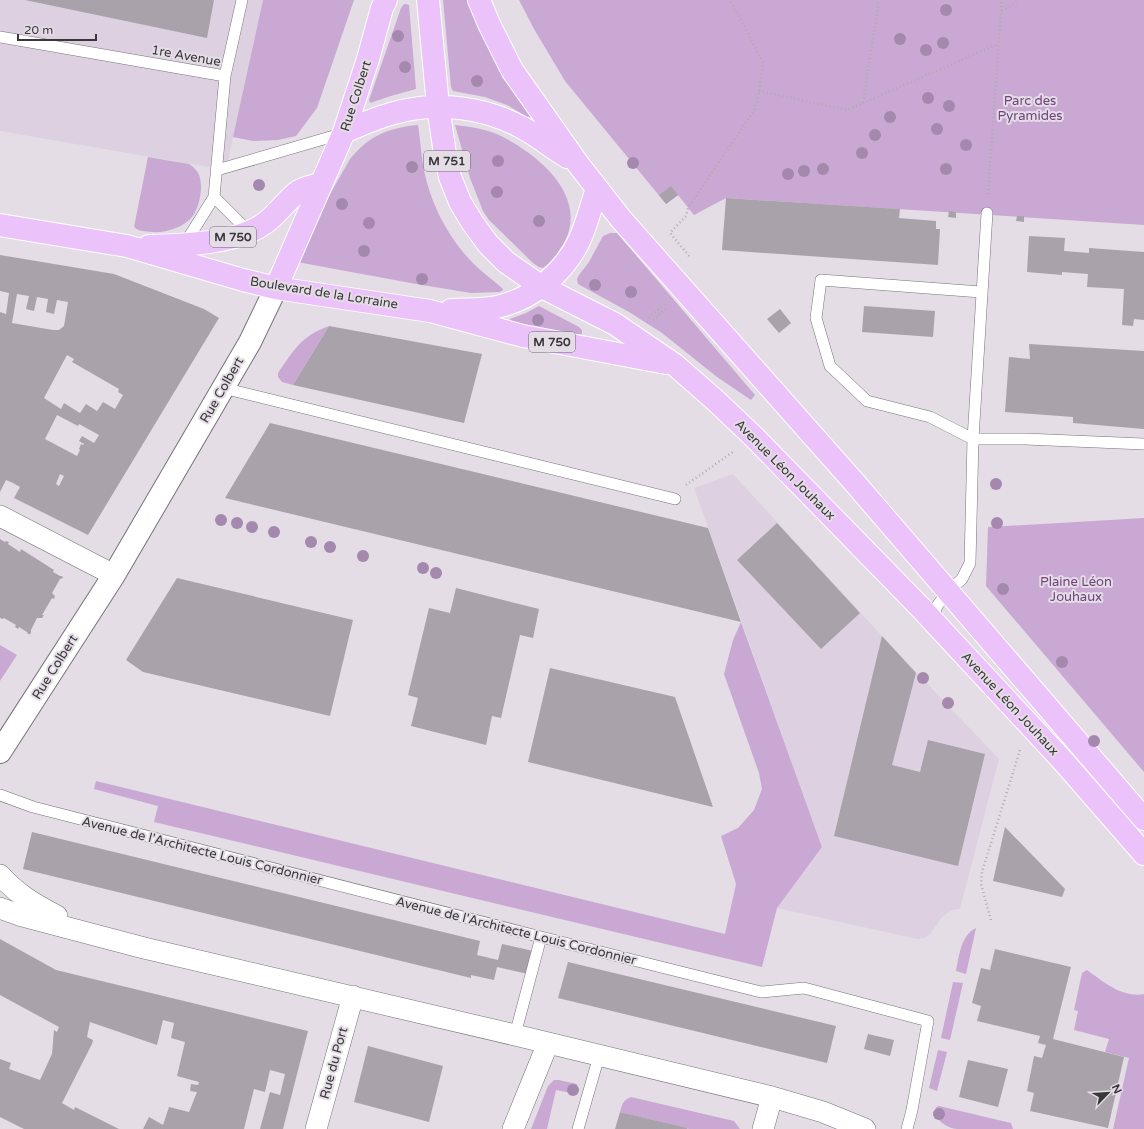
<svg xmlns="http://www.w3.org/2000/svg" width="1144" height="1129" viewBox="0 0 1144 1129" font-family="'Varela Round',sans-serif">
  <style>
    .built { fill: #ddd1e1 }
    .green { fill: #c9a9d3 }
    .building { fill: #a9a2ab; fill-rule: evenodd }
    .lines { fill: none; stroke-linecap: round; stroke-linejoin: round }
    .service-casing { stroke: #78727a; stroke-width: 12 }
    .minor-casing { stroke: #78727a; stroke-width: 22 }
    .tertiary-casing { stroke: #78727a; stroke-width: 24 }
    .primary-casing { stroke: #fff; stroke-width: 24 }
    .path { stroke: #b0aab2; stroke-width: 2.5; stroke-dasharray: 1 3; stroke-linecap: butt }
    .service { stroke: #fff; stroke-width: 11 }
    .minor { stroke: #fff; stroke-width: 21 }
    .tertiary { stroke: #fff; stroke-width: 22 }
    .primary { stroke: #ecc2fa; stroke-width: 22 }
    .tree { fill: #a588ad }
    .labels { text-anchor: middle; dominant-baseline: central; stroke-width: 4; stroke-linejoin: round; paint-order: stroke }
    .shield { fill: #e4dde6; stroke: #6d696e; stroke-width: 1 }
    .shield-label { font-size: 12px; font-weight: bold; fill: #3a373b }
    .street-label { font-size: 13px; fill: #3a373b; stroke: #e4dde6 }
    .park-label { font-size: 13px; fill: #71427e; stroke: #e4dde6 }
  </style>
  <rect width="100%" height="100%" fill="#e4dde6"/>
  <path class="built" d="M0 0H263L226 170 0 131Z
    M733 474 882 636 999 759 960 909 952 910 943 916 930 934 925 938 917 939 777 908 822 847 694 488Z"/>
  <path class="green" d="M263 0H354L317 108 296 136 278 140 253 141 233 137Z
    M443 0H467L481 29 532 115 530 117H527L507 105 485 97 453 91 451 87Z
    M519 0H1144V225L726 198 694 215 678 195 666 204 565 81 534 29Z
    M404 4H406L409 5 416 89 391 96 370 103 369 100 401 8Z
    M418 125C420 138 421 152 423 165 429 200 446 234 470 260 480 271 492 279 503 289V290L500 292 471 293 416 284 297 262 296 254 350 159C370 135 388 128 418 125Z
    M455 125C471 127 488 129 503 137 538 155 586 194 566 239 560 250 554 260 543 268L539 267 533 263 489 220 483 211 470 178Z
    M148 157 189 164C194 167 199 172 200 178 203 190 199 208 192 217 183 228 165 233 152 232 145 231 139 232 134 227Z
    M610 233H617L755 395 751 400 717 377 662 333 629 312 578 284 577 279 579 275 589 262 603 236Z
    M539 306 579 327 582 330V334L572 335 513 325 510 322V319L526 313Z
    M329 326 293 385 282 382 278 377V373C294 350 301 336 329 326Z
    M1144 518V772L986 586 988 527Z
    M741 622 822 847 777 908 762 967 154 822 158 806 94 789 96 781 725 934 736 884 721 836 738 828 754 810 762 789 759 773 724 674 733 640Z
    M0 645 17 655 0 681Z
    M976 928 966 974 956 971C959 956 961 935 976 928Z
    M1087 970C1104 982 1122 998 1144 994V1129H1113L1129 1058 1105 1052 1109 1039 1074 1030 1078 1011 1074 1010 1082 973Z
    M953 982 963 983 950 1040 941 1038Z
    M938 1050 947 1052 937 1091 929 1088Z
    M554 1080H559L577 1084 576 1094 556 1090 547 1129H531L548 1086Z
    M631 1097 734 1121 740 1129H689L620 1112C622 1104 623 1100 631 1097Z
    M939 1106 1011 1123 1013 1129C996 1129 973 1129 957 1129 947 1128 932 1119 936 1107Z"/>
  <path class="building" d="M25 0H214L207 38Z
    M671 186 678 195 666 204 659 195Z
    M726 198 900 209 899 218 936 221V229H940L938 265 722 250Z
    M949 211 956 212V218L948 217Z
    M1017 216H1024V222L1016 221Z
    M1029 236 1065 238 1064 251 1089 253V248L1144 252V320L1134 319 1133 326 1122 325 1124 289 1087 287 1088 274 1062 272V275L1027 272Z
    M0 255 114 274 204 309 219 318 88 535 14 498 20 487 13 483 6 480 0 492V312L6 314 9 293 0 291ZM17 294 29 296 26 309 34 311 37 297 48 299 46 312 54 314 57 300 68 302 64 326 59 330H53L12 323ZM67 355 74 359 72 362 119 389 118 392 123 395 115 409 103 402 97 411 86 404 80 413 64 403 61 409 44 398ZM57 415 78 426 79 424 99 435 94 443 82 436 79 441 84 444 83 445 81 444 79 449 80 450 77 456 45 439ZM60 474 64 476 59 486 56 484Z
    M864 306 935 311 933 337 862 332Z
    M780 309 791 323 779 333 767 319Z
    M329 326 482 354 464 423 293 385Z
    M1029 344 1144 351V429L1073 423V417L1005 412 1009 357 1030 359Z
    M270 423 708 528 741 622 225 498Z
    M777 523 860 613 821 649 737 560Z
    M0 539 5 542 6 541 9 542 8 544 20 552 21 549 54 570 53 572 60 576H62L63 578 60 579 52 593 55 596 54 599 52 598 42 615H44L42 618H37L31 630V633L30 634H28L27 632 19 627 18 629 15 627 16 625 4 618 3 619 0 618Z
    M177 578 353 620 330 716 143 672 126 660Z
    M456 588 539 609 533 638 520 635 501 718 492 716 486 745 411 726 418 698 408 695 429 608 450 613Z
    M882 636 916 673 892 765 920 772 928 740 985 754 958 866 834 836Z
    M550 668 675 697 713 807 528 762Z
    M1005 827 1065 889 1062 897 993 881Z
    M32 832 480 941 477 955 498 960 502 944 533 951 528 974 497 967 494 980 471 975V978L23 869Z
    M0 939 56 970 308 1031 283 1129H260L270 1092 280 1095 285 1074 270 1070 265 1092 254 1089 244 1129H143L149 1117 163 1125 169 1107 189 1112 197 1092 190 1091 191 1084 198 1085 199 1082 177 1076 185 1042 171 1038 174 1023 163 1020 157 1045 90 1022 87 1037 93 1040 92 1044 62 1103 74 1110 75 1107 119 1129H24L0 1117V1059L11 1063 9 1069 40 1080 52 1054 54 1030 57 1032 59 1027 0 995Z
    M995 949 1071 967 1053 1039 1124 1057 1108 1128 1030 1111 1034 1093 1027 1091 1034 1056 1042 1058 1046 1045 1038 1043 1040 1036 977 1021 981 1006 972 1003 981 968 990 970Z
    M568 962 836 1026 827 1063 558 998Z
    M868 1034 894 1040 890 1056 864 1049Z
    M368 1046 443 1066 429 1122 354 1102Z
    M968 1060 1008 1069 998 1107 959 1097Z
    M620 1112 687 1128V1129H615Z"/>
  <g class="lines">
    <defs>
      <path id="service" d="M0 37 225 76 214 197
        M225 76 242 0
        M217 170 344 133
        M184 245 214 197 249 232
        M981 292 821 280 816 318 830 366 867 401 930 417 973 439H1025L1144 444
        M223 388 675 499
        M932 621 937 606 948 591 962 579 970 563 973 439 987 213
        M0 795 33 807 541 937 761 992 804 988 928 1021 912 1110 907 1129
        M515 1035 541 937
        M578 1129 599 1056"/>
      <path id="minor" d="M0 516 114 575
        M0 875C17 894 34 904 57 916
        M0 908 19 915 144 948 515 1035 772 1097 823 1112 865 1129
        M316 1129 353 996
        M513 1129 548 1043
        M763 1129 772 1097"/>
      <path id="tertiary" d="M0 752 114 575 250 342 276 288"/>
      <path id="primary" d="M428 0 438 106 445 154 450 177 460 202 472 222 488 244 506 262 542 287 615 324 675 365 716 401 754 437 920 607 1063 761 1144 854
        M479 0 489 24 512 70 578 164 621 219 854 482 1144 819
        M344 132C362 124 380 116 398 112 440 101 486 108 523 128 538 136 552 148 567 157
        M0 225 127 246 243 280 276 288 430 311 523 336 666 363
        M149 246C183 245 237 244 265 223 277 215 287 199 299 191 305 187 315 186 322 183
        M276 288 344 132 368 59 382 8 386 0
        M451 310C466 309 482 310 497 307 533 299 565 272 580 239 587 223 591 206 597 189"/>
    </defs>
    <use href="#service" class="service-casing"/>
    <use href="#minor" class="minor-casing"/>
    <use href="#tertiary" class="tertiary-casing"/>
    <use href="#primary" class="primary-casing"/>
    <path class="path" d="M1001 11 1002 0
      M759 91 847 110 863 103 879 0
      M863 103 998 44
      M988 194 1001 12 1019 0
      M689 256 670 233 686 216 688 208 755 109 759 91 763 63 742 22 729 0
      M649 318 664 304
      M653 320 667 308
      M686 485 734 451
      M991 920 981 884 982 872 1020 750"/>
    <use href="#service" class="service"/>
    <use href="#minor" class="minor"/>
    <use href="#tertiary" class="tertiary"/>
    <use href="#primary" class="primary"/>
  </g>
  <g class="tree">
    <circle cx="946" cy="10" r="6"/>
    <circle cx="398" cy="36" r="6"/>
    <circle cx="900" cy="39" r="6"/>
    <circle cx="943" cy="43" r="6"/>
    <circle cx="926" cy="50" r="6"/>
    <circle cx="405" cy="67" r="6"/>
    <circle cx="477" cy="81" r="6"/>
    <circle cx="928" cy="98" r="6"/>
    <circle cx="949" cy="106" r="6"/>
    <circle cx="890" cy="117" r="6"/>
    <circle cx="937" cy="129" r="6"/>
    <circle cx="875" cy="135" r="6"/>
    <circle cx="966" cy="145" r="6"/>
    <circle cx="862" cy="153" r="6"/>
    <circle cx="498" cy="161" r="6"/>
    <circle cx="633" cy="163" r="6"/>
    <circle cx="412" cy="167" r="6"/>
    <circle cx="823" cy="169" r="6"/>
    <circle cx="946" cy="169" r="6"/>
    <circle cx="804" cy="171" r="6"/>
    <circle cx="788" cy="174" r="6"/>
    <circle cx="259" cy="185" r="6"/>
    <circle cx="497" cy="192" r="6"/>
    <circle cx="342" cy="204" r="6"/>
    <circle cx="539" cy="221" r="6"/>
    <circle cx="369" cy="223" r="6"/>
    <circle cx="364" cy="251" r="6"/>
    <circle cx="422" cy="279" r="6"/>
    <circle cx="595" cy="285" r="6"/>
    <circle cx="631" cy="292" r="6"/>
    <circle cx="538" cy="320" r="6"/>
    <circle cx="996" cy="484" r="6"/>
    <circle cx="221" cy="520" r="6"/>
    <circle cx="237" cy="523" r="6"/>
    <circle cx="997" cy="523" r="6"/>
    <circle cx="252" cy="527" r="6"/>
    <circle cx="274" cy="532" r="6"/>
    <circle cx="311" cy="542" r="6"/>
    <circle cx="330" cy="547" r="6"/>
    <circle cx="363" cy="556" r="6"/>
    <circle cx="423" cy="568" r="6"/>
    <circle cx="436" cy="573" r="6"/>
    <circle cx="1003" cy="589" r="6"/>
    <circle cx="1062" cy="662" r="6"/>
    <circle cx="923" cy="678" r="6"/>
    <circle cx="948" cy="703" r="6"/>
    <circle cx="1094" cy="741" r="6"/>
    <circle cx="573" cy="1090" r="6"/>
    <circle cx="939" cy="1114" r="6"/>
  </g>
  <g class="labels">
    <g class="shield">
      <rect x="424" y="151" width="46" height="20" rx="3"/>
      <rect x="210" y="227" width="46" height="20" rx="3"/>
      <rect x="529" y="332" width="46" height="20" rx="3"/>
    </g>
    <g class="shield-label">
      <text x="447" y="161">M 751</text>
      <text x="233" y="237">M 750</text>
      <text x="552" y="342">M 750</text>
    </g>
    <g class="street-label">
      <text transform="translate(186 56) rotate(10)">1re Avenue</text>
      <text transform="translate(356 96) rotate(-72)">Rue Colbert</text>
      <text transform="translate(324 293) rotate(9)">Boulevard de la Lorraine</text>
      <text transform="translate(222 390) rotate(-60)">Rue Colbert</text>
      <text transform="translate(785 470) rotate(45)">Avenue Léon Jouhaux</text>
      <text transform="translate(55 667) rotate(-58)">Rue Colbert</text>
      <text transform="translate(1010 704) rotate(47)">Avenue Léon Jouhaux</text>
      <text transform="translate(202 851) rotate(14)">Avenue de l'Architecte Louis Cordonnier</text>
      <text transform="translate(516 931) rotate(14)">Avenue de l'Architecte Louis Cordonnier</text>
      <text transform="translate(334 1063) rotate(-75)">Rue du Port</text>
    </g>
    <g class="park-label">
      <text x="1030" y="101">Parc des<tspan x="1030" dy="15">Pyramides</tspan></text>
      <text x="1076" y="582">Plaine Léon<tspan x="1076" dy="15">Jouhaux</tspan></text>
    </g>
  </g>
  <g transform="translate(1108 1093) rotate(65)" stroke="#e4dde6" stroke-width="3" paint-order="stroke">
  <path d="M0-3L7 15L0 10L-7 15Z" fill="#3a373b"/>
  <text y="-6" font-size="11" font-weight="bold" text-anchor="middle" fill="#3a373b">N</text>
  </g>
  <path d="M18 34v6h78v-6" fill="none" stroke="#3a373b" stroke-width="2"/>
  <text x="24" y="34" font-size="12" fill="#3a373b" stroke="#e4dde6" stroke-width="3" paint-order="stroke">20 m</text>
</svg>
